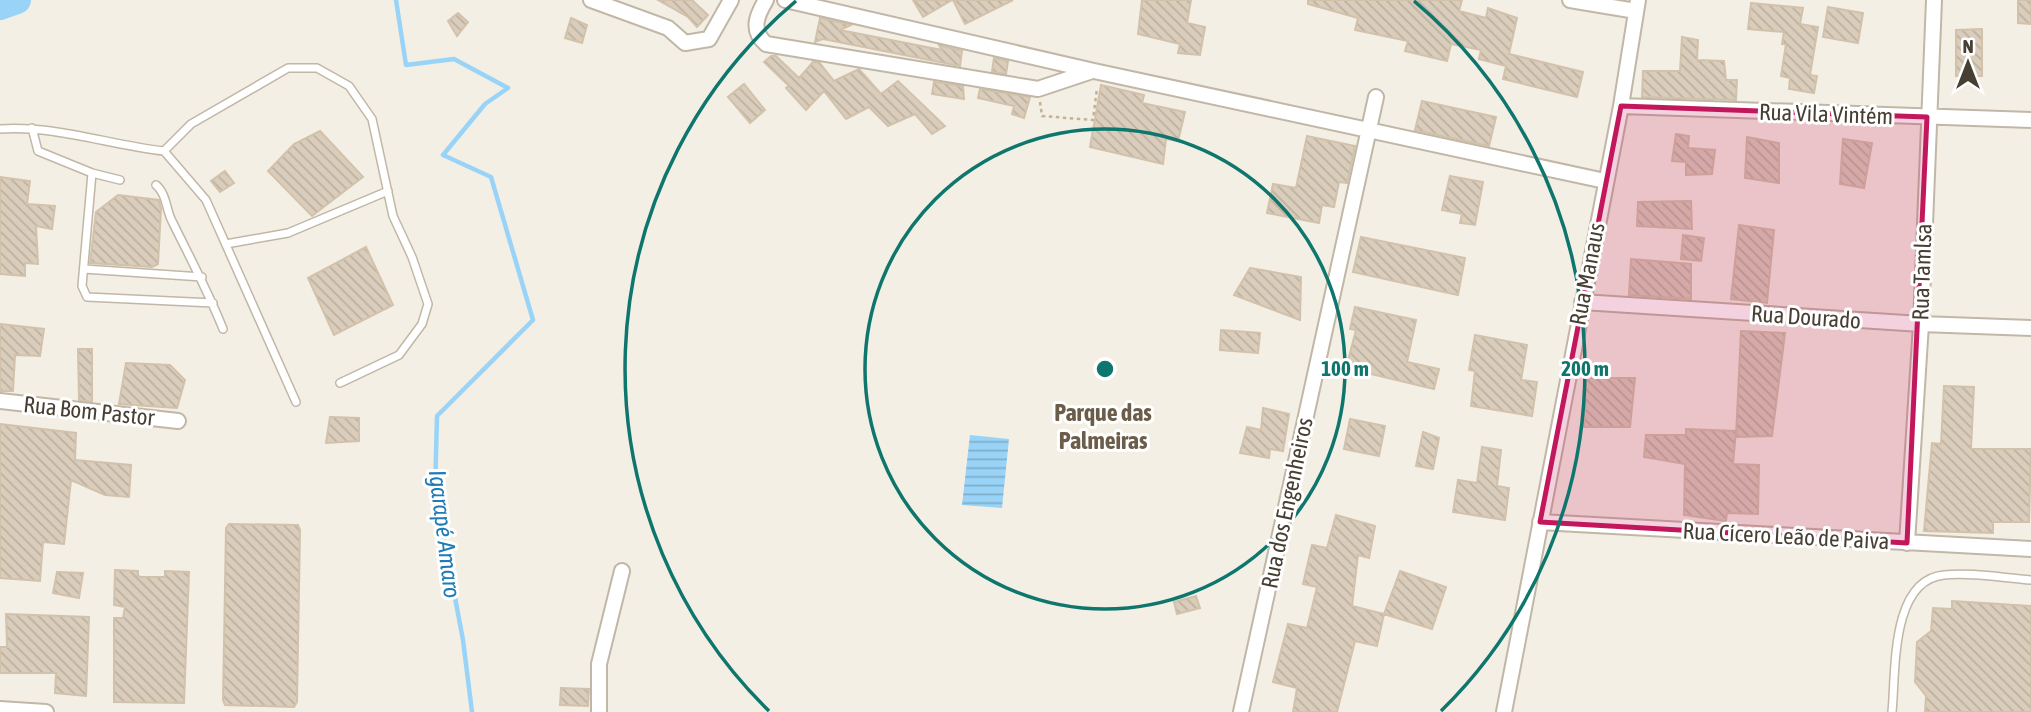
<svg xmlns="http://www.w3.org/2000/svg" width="2031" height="712" viewBox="0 0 2031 712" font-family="'Asap Condensed',sans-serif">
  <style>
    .water { fill: url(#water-rules) }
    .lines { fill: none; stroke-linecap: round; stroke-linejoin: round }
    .stream { stroke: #99d4f8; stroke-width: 4.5 }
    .river { stroke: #99d4f8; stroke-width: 28 }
    .building { fill: url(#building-back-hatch); stroke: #d3c2ab; stroke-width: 2 }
    .lane-casing { stroke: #c1b7a6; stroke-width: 10 }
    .street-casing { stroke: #c1b7a6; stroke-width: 18 }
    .path { stroke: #c4b296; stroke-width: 2.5; stroke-dasharray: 3.5 3.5; stroke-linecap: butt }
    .lane { stroke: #fff; stroke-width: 7 }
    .street { stroke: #fff; stroke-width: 14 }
    .marked { fill: #c2185b; fill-opacity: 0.2; stroke: #c2185b; stroke-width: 5; stroke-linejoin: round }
    .ring { fill: none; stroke: #0f766e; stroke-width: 3.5 }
    .labels { text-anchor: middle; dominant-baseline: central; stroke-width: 6; stroke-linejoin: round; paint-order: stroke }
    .street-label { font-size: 23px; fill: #473f33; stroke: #fff }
    .neighbourhood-label { font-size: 24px; font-weight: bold; fill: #6b5d49; stroke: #fff }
    .water-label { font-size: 24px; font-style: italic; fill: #207bb6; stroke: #fff }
    .centre { fill: #0f766e; stroke: #fff; stroke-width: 3.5 }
    .ring-label { font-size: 21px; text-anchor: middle; font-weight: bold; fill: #0f766e; stroke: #fff; stroke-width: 6; stroke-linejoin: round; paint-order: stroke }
  </style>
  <defs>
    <pattern id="water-rules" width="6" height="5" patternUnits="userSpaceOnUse" patternTransform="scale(1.75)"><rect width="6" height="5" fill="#99d4f8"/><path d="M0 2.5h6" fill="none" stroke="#7fadc9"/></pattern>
    <pattern id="building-back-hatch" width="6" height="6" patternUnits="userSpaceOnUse" patternTransform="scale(1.75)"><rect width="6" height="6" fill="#dacdbb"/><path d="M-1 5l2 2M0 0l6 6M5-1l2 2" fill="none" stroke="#bcb1a1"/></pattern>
  </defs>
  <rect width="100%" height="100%" fill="#f4efe4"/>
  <path class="water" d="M970 435 1009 439 1002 508 962 505Z"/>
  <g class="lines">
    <path class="stream" d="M396 0 406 65 454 59 508 88 485 104 443 155 491 177 533 320 437 416 435 492 463 640 472 712"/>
    <path class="river" d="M0 6 17 0"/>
  </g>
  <path class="building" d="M658 0H692L708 15 697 27 688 17Z
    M913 0H952L923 17Z
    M953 0H1013L965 24Z
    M1142 0H1191L1187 23 1205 27 1200 55 1178 53 1180 44 1138 34Z
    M1308 0H1462L1459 11 1486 18 1488 8 1517 18 1509 54 1583 72 1577 97 1503 79 1506 66 1479 59 1481 50 1451 44 1447 61 1405 51 1408 41 1355 30 1358 18 1308 4Z
    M2018 0H2031V24L2018 23Z
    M1751 3 1803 8 1800 24 1818 27 1810 75 1817 76 1814 93 1789 89 1790 78 1781 76 1786 44H1782L1784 32 1748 29Z
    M1828 7 1863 13 1858 43 1823 37Z
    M458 13 468 22 457 36 448 21Z
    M571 18 587 25 582 43 565 38Z
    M820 18 851 25 840 30 942 50 939 45 962 51 960 66 823 39 815 42Z
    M1982 29V76H1956V30Z
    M1682 37 1698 40 1697 60 1724 61 1726 80H1737L1736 100 1642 97 1643 71H1680Z
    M771 56H776L799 78 813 62H819L834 81 859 69 881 94 898 81 945 126 932 134 915 114 888 126 869 107 846 119 824 91 806 110 786 88 789 86 764 62Z
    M994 58 1008 61 1006 74 992 72Z
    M934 82 963 86 964 99 932 94Z
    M744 84 765 110 750 123 728 97Z
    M1101 85 1144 95 1142 103 1185 112 1178 141 1166 139 1163 164 1090 147Z
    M980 89 1030 97 1024 118 1012 114 1014 106 978 98Z
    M1422 101 1496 117 1489 146 1415 130Z
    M320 131 363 177 312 216 268 171 294 144Z
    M1676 134 1689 136 1688 148 1715 150 1712 174 1686 175V162L1672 161Z
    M1307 136 1355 146 1347 183 1339 182 1334 207 1322 205 1319 223 1267 213 1273 184 1296 188Z
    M1747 137 1779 143V183L1745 178Z
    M1843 139 1872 143 1864 188 1840 184Z
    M225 171 234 183 220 192 211 181Z
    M1450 176 1483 182 1475 225 1460 223 1462 214 1442 210Z
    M0 177 30 181 27 204 55 206 52 229 36 226 38 264 25 263V276L0 274Z
    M118 195 159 200 161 209 158 264 152 267 90 263 96 212Z
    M1691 201 1692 229 1637 226 1638 202Z
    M1739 225 1774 230 1767 303 1731 299Z
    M1683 235 1704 238 1701 261 1681 259Z
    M1361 237 1465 258 1458 295 1353 272Z
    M366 247 393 305 334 335 308 278Z
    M1631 259 1691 264V299L1629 295Z
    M1250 268 1301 277 1300 320 1234 295Z
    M1355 307 1416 320 1407 362 1439 369 1434 389 1346 368 1356 330 1350 329Z
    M0 324 44 329 40 356 15 355 13 391H0Z
    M1221 330 1260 333 1258 353 1220 350Z
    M1741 331 1785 333 1772 436 1736 437Z
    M1475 335 1527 345 1521 380 1537 382 1532 416 1471 406 1475 371 1469 370Z
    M78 349H92V402L79 400Z
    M126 363 170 365 185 380 177 408 119 404Z
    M1586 378H1635L1630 427H1584Z
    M1944 386 1974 387 1971 449H2031L2029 522H1993V533L1924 531 1932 443 1941 444Z
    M1263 408 1289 414 1283 451 1270 449 1269 458 1240 453 1247 427 1261 430Z
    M330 417 359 418V441L326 443Z
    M1350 419 1385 426 1379 456 1344 449Z
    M0 424 76 433 75 460 131 465 129 497 105 495 71 480 64 544 43 542 40 581 0 578Z
    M1686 429 1736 431 1733 464 1759 465 1758 514 1727 513 1726 521 1684 515 1685 464 1644 457 1646 435H1686Z
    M1423 432 1439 438 1433 469 1416 466Z
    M1482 447 1501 450 1497 486 1509 488 1505 520 1453 512 1458 480 1477 483Z
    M1336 515 1375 526 1369 558 1358 555 1352 606 1384 614 1377 646 1355 641 1337 712H1293L1297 688 1273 682 1288 624 1307 628 1317 587 1303 584 1312 545 1327 548Z
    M229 524 298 525 300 530 297 702 294 707 225 705 223 700 226 528Z
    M115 570 138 571V576L141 577H165V571L189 572 184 703 114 702V618H123L125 607 114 605Z
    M1400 571 1446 587 1432 629 1384 614Z
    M57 572 83 573 79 598 53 593Z
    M1196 596 1200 608 1177 614 1174 602Z
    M1952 601 2031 606V712H1925L1926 696 1915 682 1917 642 1931 631 1933 608 1952 609Z
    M6 614 89 617 86 696 55 693 56 673H0V647H7Z
    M561 688 589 689 588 706 560 705Z"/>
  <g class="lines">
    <defs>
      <path id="lane" d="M32 128 38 151 92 173 120 180
        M0 129C56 125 109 145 164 151L206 200 296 402
        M164 151 191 124 288 68H317L349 86 372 119 393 216 412 257 428 304 422 324 399 355 340 383
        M92 173 82 286 87 297 213 303
        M156 185C166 193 166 208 171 219 189 256 208 291 223 329
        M226 244 288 233 388 191
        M84 269 202 277
        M1892 712C1896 673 1890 580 1944 575 1971 572 2003 578 2031 580"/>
      <path id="street" d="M591 0 668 28 685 43 709 39 731 0
        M766 0C757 15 750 30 766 44L1038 89 1092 71
        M785 0 1094 71 1605 181
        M1570 0 1636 11
        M1621 106 2031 120
        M1582 302 1921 324 2031 328
        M0 401 178 421
        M1540 522 2031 549
        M1907 543 1921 324 1934 0
        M0 709 46 712
        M599 712V664L622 571
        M1241 712 1376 97
        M1504 712 1621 106 1638 0"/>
    </defs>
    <use href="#lane" class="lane-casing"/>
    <use href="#street" class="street-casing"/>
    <path class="path" d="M1040 102 1042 116 1093 120 1097 88"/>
    <use href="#lane" class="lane"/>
    <use href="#street" class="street"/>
  </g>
  <path class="marked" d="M1621 106 1927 117 1907 543 1540 522Z"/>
  <g class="ring">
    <circle cx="1105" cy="369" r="240"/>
    <path d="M769 711A480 480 0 0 1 796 1M1414 1A480 480 0 0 1 1441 711"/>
  </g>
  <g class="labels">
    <g class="street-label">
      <text transform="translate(1826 114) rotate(2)">Rua Vila Vintém</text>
      <text transform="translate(1922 272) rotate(-88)">Rua Tamlsa</text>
      <text transform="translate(1587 274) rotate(-79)">Rua Manaus</text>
      <text transform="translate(1806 317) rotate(4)">Rua Dourado</text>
      <text transform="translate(89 411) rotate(6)">Rua Bom Pastor</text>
      <text transform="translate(1287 503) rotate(-78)">Rua dos Engenheiros</text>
      <text transform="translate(1786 536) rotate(3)">Rua Cícero Leão de Paiva</text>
    </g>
    <g class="neighbourhood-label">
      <text x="1103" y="412">Parque das<tspan x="1103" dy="28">Palmeiras</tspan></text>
    </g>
    <g class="water-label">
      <text transform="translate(445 534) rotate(83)">Igarapé Amaro</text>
    </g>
  </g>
  <circle cx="1105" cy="369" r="10" class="centre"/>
  <g class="ring-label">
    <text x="1345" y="376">100 m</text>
    <text x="1585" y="376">200 m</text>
  </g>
  <g transform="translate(1968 63)" stroke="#ffffff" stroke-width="5" paint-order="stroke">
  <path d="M0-5L12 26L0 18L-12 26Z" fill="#473f33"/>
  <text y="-10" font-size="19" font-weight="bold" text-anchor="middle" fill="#473f33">N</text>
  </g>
</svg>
